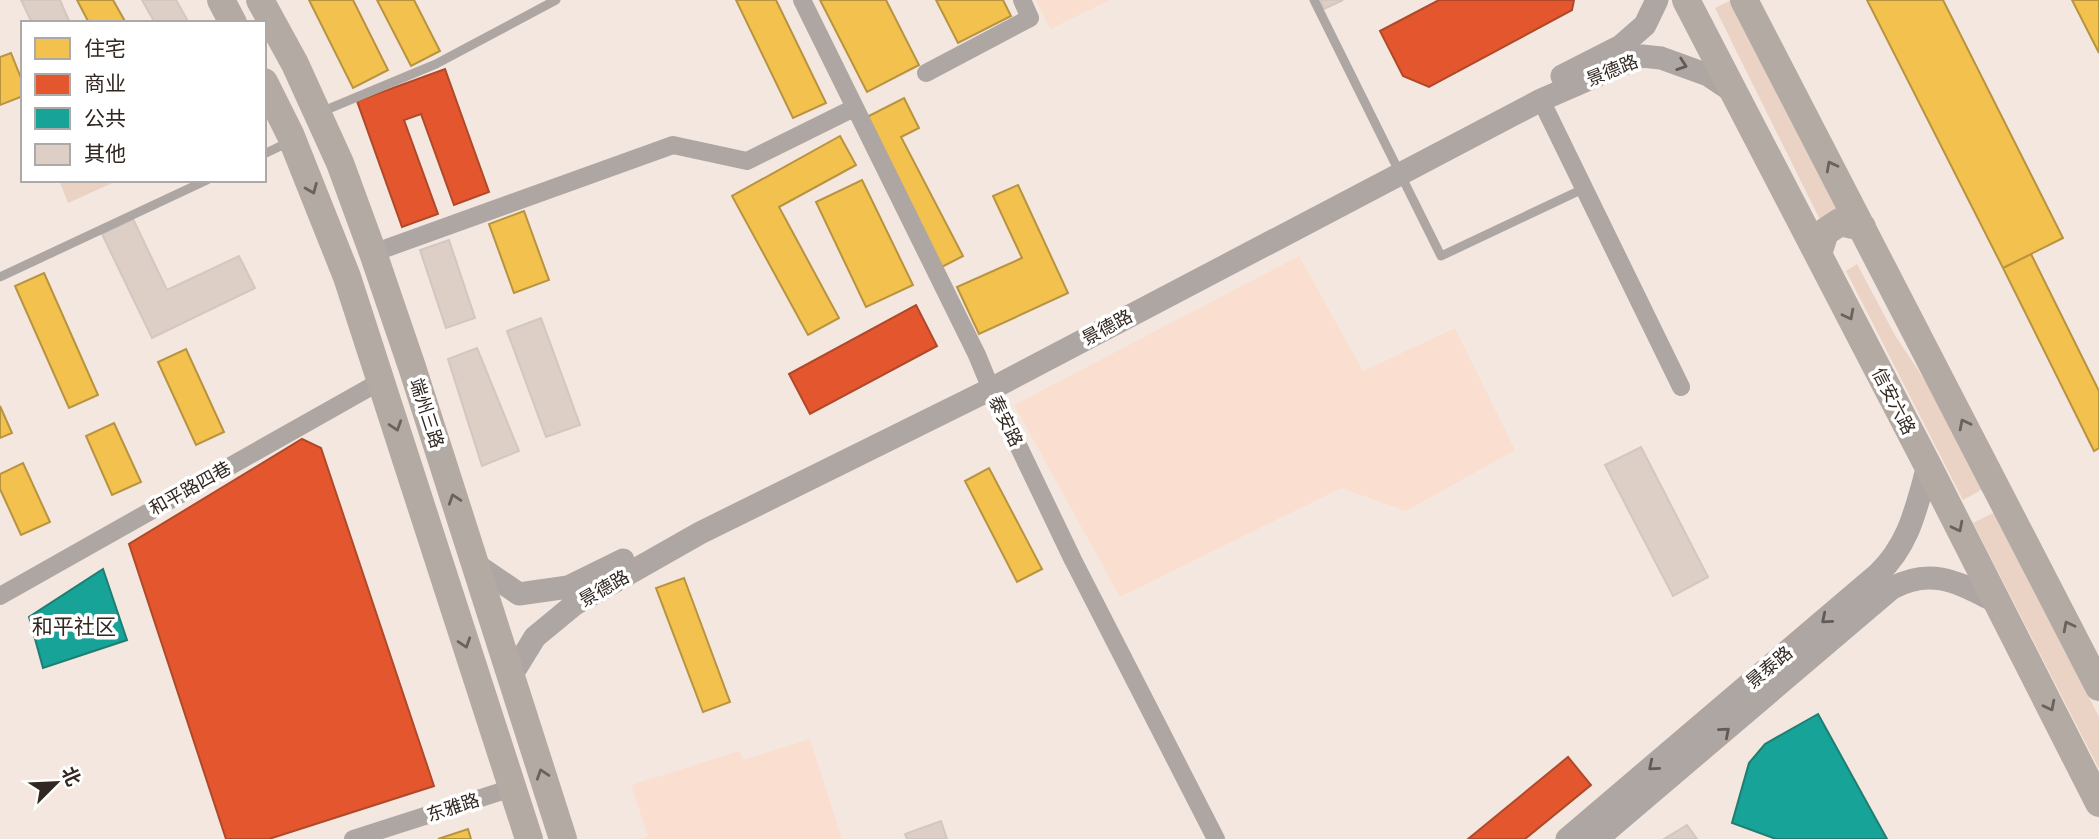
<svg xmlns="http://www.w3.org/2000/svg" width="2099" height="839" viewBox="0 0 2099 839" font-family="'IBM Plex Serif','Noto Sans SC',serif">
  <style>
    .built { fill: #fadfd1 }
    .green { fill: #ead3c5 }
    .homes { fill: #f2c14e; stroke: #b89340; stroke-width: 2 }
    .shops { fill: #e4572e; stroke: #af492a; stroke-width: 2 }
    .public { fill: #17a398; stroke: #1f7e74; stroke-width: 2 }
    .building { fill: #ddcec6; stroke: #d2c7c1; stroke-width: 2 }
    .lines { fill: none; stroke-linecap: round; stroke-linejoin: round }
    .service { stroke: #aea6a3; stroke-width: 9 }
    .minor { stroke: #aea6a3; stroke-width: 18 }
    .tertiary { stroke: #aea6a3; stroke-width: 23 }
    .primary { stroke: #b3aaa4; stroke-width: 28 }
    .oneway { stroke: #645a55 }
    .oneway2 { stroke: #6c625c }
    .labels { text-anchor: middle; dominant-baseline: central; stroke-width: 7; stroke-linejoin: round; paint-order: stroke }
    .street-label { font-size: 18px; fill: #322721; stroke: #fff }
    .quarter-label { font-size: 21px; fill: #322721; stroke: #fff }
  </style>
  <rect width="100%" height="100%" fill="#f4e7df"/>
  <path class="built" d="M1036 0H1110L1050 29Z
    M1299 256 1363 371 1455 328 1515 450 1406 511 1341 488 1120 597 1014 405Z
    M810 739 842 839H641L648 836 631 785 739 751 743 760Z"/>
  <path class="green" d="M1731 0 1847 225 1828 236 1715 8Z
    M59 180H119L68 203Z
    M1857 264 1896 337 1936 397 1983 489 1963 500 1846 271Z
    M1995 512 2099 717V769L1973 523Z"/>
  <path class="homes" d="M77 0H113L126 23H89Z
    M309 0H353L388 70 353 88Z
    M377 0H414L440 51 411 66Z
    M736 0H776L826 103 793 118Z
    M820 0H886L919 65 867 92Z
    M936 0H1003L1011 16 958 43Z
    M1867 0H1943L2063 238 2003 268Z
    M2072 0H2099V53Z
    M11 53 23 83V96L0 105V57Z
    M904 98 919 128 901 137 963 256 940 268 863 119Z
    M840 136 856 165 779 207 839 318 808 335 732 196Z
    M862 180 913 285 866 307 816 202Z
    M1018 185 1068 293 979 334 957 287 1022 258 993 196Z
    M524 211 549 280 514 293 489 224Z
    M2031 254 2099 391V448L2094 451 2003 268Z
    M44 273 98 395 69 408 15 286Z
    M186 349 224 432 196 445 158 362Z
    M0 406 12 433 0 438Z
    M114 423 141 482 112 495 86 436Z
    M23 463 50 522 21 535 0 489V474Z
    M989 468 1042 569 1017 582 965 481Z
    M684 578 730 702 703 712 656 588Z
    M468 829 471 839H438Z"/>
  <path class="shops" d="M1439 0H1574L1572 10 1429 87 1403 76 1380 31Z
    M445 69 489 192 454 205 421 114 404 120 438 214 402 227 357 101Z
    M916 305 937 346 810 414 789 374Z
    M302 439 321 448 434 786 269 839H226L129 544Z
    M1568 757 1591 785 1525 839H1468Z"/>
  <path class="public" d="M103 569 127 640 43 668 29 617Z
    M1818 714 1887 839H1776L1732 823 1749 763 1765 744Z"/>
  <path class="building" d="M21 0H60L70 23H32Z
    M142 0H176L189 23H155Z
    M1320 0H1343L1324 9Z
    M133 219 167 290 239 256 255 288 152 338 102 234Z
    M449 240 475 318 446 328 420 250Z
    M541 318 580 425 546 437 507 331Z
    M477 348 519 451 482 466 448 359Z
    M1641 447 1708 577 1673 596 1605 465Z
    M941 821 947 839H907L905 834Z
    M1687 825 1697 839H1664Z"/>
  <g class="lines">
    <path class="service" d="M1314 0 1441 256 1585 188
      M321 112 436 64 556 0
      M264 154 291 141
      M0 277 207 180"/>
    <path class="minor" d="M802 0 977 355 991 389 1073 560 1216 839
      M926 73 1030 18 1022 0
      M1541 100 1681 387
      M373 253 673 145 747 161 854 108
      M0 596 381 381
      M353 839 512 788"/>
    <path class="tertiary" d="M1562 76 1621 46 1645 25 1657 0
      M475 564 519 594 568 587 623 560
      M511 676 535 637 575 604 700 533 991 389 1541 100 1642 56 1661 58 1708 75 1732 91
      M1567 839 1878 574C1910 543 1916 508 1928 466
      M1597 839 1892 588C1933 566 1960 584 1997 602"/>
    <path class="primary" d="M221 0 233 23
      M260 0 295 64 340 163 373 253 412 367 563 839
      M1686 0 1928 466 2099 803
      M1744 0 2099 687
      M264 82 290 134 347 277 529 839
      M1818 254 1825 232 1840 222 1862 227"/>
  </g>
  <defs><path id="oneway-chevron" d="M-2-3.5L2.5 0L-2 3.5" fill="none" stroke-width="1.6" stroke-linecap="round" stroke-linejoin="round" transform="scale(1.75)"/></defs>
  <g class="oneway">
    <use href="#oneway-chevron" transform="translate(1682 65) rotate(19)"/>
    <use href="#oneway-chevron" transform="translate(1826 619) rotate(140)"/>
    <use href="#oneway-chevron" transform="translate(1725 732) rotate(-41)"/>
    <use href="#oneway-chevron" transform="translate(1653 766) rotate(140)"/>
  </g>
  <g class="oneway2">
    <use href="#oneway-chevron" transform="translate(1831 166) rotate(-118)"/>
    <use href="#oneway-chevron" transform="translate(312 189) rotate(68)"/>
    <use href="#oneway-chevron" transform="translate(1849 315) rotate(63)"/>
    <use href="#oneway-chevron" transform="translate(1964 424) rotate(-117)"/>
    <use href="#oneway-chevron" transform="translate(396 426) rotate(72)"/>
    <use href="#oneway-chevron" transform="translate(454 499) rotate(-108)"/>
    <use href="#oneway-chevron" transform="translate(1958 527) rotate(63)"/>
    <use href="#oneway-chevron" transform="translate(2068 626) rotate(-117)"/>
    <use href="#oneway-chevron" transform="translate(465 643) rotate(72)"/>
    <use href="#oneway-chevron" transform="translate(2050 706) rotate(63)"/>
    <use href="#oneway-chevron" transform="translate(542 774) rotate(-108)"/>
  </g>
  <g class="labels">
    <g class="street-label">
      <text transform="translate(1612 70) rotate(-22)">景德路</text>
      <text transform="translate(1107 327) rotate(-28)">景德路</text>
      <text transform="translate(1894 401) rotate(63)">信安六路</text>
      <text transform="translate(427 413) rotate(72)">端州三路</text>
      <text transform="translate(1006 421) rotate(64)">泰安路</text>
      <text transform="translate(190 488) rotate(-29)">和平路四巷</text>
      <text transform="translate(604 588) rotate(-30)">景德路</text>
      <text transform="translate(1769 667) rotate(-40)">景泰路</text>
      <text transform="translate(453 807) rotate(-18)">东雅路</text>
    </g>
    <g class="quarter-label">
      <text x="74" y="626">和平社区</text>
    </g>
  </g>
  <rect x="21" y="21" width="245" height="161" fill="#ffffff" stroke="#ada9a6" stroke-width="2"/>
  <rect x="35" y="38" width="35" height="21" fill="#f2c14e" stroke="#ada9a6" stroke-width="2"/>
  <text x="84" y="56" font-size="21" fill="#322721">住宅</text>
  <rect x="35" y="74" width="35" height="21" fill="#e4572e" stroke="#ada9a6" stroke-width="2"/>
  <text x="84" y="91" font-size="21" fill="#322721">商业</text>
  <rect x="35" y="108" width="35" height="21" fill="#17a398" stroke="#ada9a6" stroke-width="2"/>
  <text x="84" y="126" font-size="21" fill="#322721">公共</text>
  <rect x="35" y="144" width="35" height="21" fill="#ddcec6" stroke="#ada9a6" stroke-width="2"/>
  <text x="84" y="161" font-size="21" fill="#322721">其他</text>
  <g transform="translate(56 783) rotate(66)" stroke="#ffffff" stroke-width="5" paint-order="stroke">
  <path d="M0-5L12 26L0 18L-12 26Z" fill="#322721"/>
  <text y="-10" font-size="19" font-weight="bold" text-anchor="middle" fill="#322721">北</text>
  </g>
</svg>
